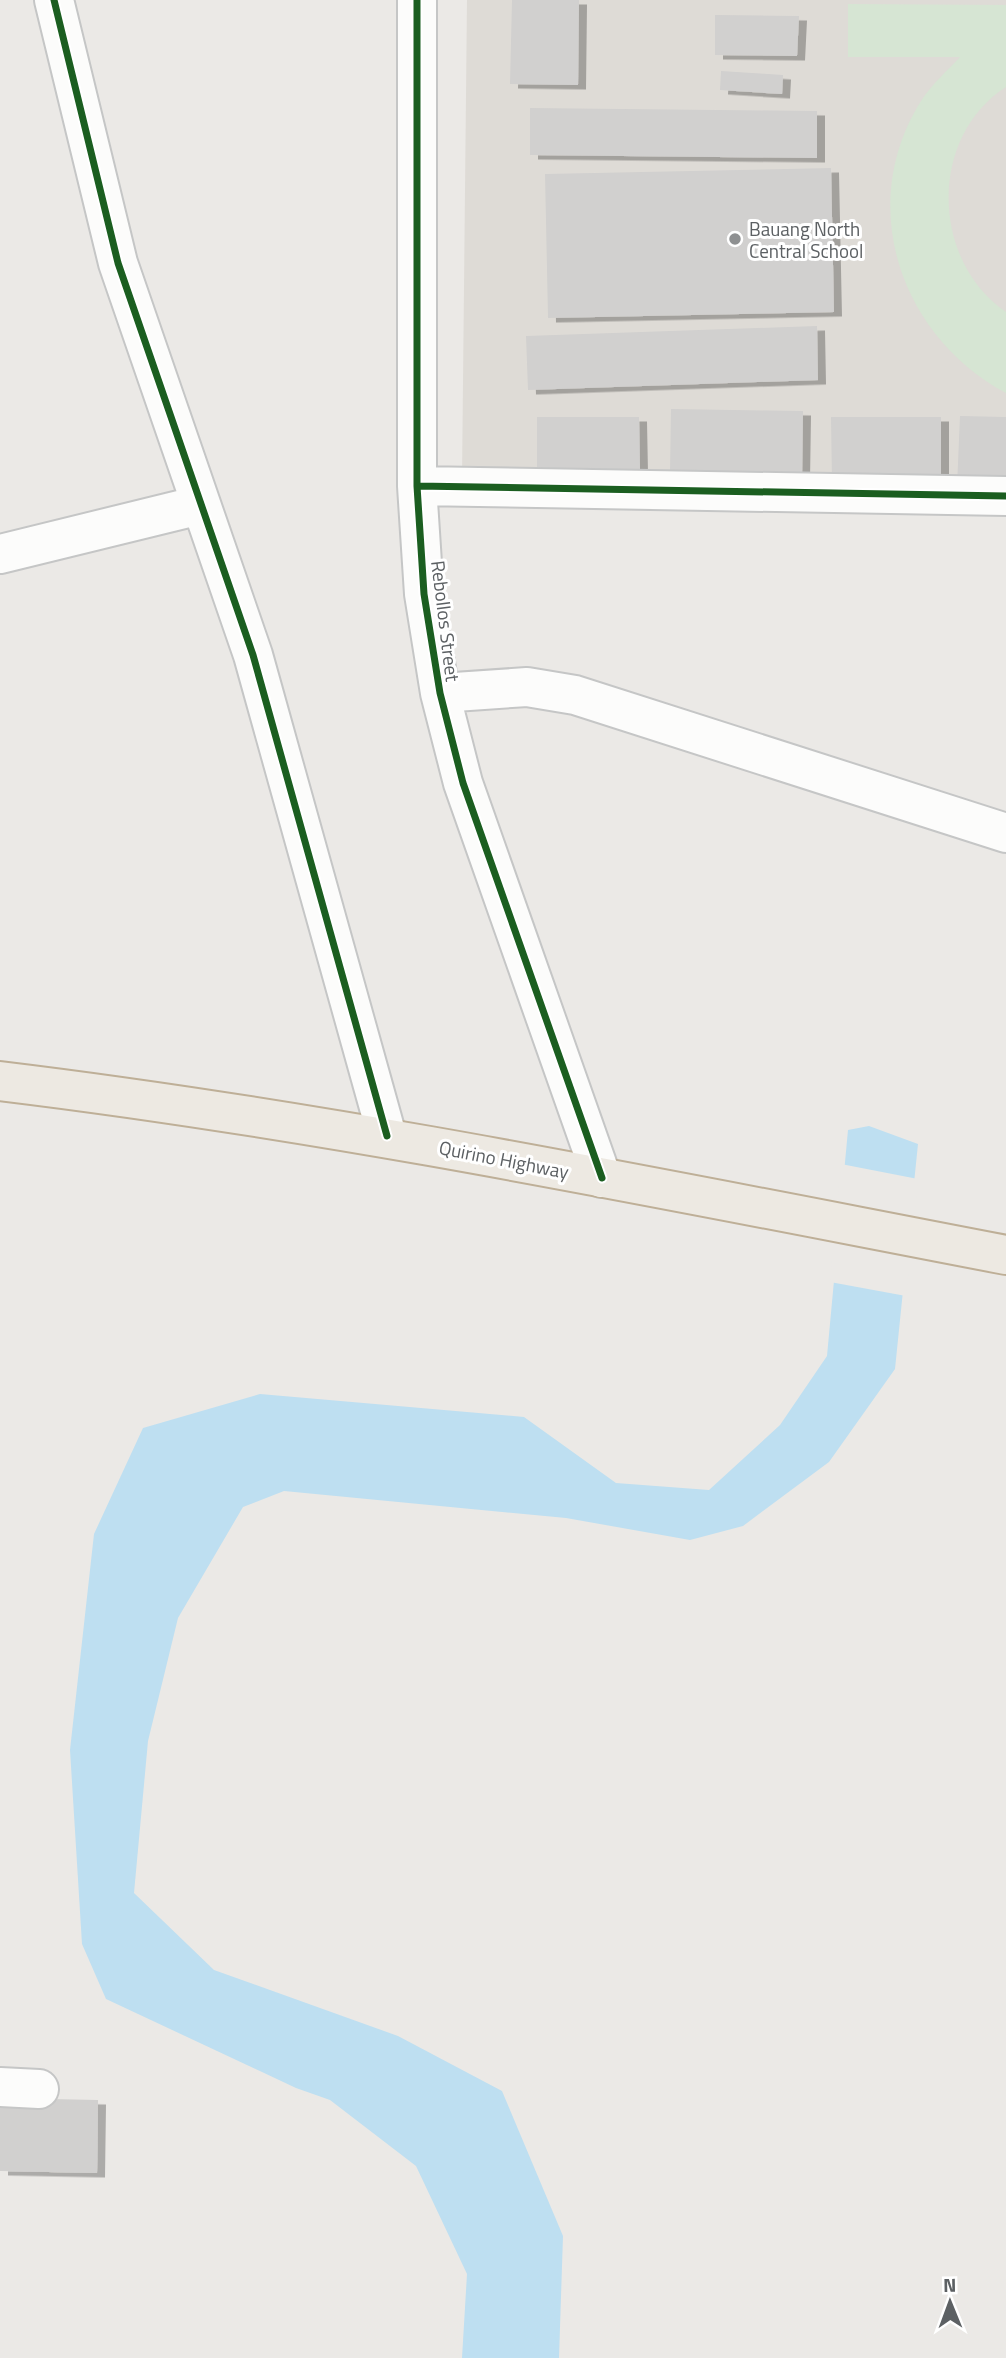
<svg xmlns="http://www.w3.org/2000/svg" width="1006" height="2358" viewBox="0 0 1006 2358" font-family="'Titillium Web',sans-serif">
  <style>
    .education { fill: #dedbd6 }
    .pitch { fill: #d6e5d3 }
    .water { fill: #bedff1 }
    .pier { fill: #ebe9e6 }
    .building { fill: #d1d0cf; filter: url(#shadow) }
    .lines { fill: none; stroke-linecap: round; stroke-linejoin: round }
    .minor-casing { stroke: #c5c6c6; stroke-width: 42 }
    .highway-casing { stroke: #beaf97; stroke-width: 42 }
    .minor { stroke: #fcfcfb; stroke-width: 38 }
    .highway { stroke: #ede9e2; stroke-width: 38 }
    .cycleway-casing { stroke: #fff; stroke-width: 11 }
    .cycleway { stroke: #1b5e20; stroke-width: 7 }
    .poi-dot { fill: #8e9091; stroke: #fff; stroke-width: 2.5 }
    .labels { text-anchor: middle; dominant-baseline: central; stroke-width: 6; stroke-linejoin: round; paint-order: stroke }
    .poi-label { font-size: 19px; fill: #5c6063; stroke: #fff; text-anchor: start }
    .street-label { font-size: 19px; fill: #5c6063; stroke: #fff }
  </style>
  <defs>
    <filter id="shadow"><feDropShadow dx="8" dy="4.5" stdDeviation="0" flood-color="#0004"/></filter>
  </defs>
  <rect width="100%" height="100%" fill="#ebe9e6"/>
  <path class="education" d="M467 0H1006V486L462 479Z"/>
  <path class="pitch" d="M848 4 1006 5V87C928 137 931 261 1006 312V393C901 337 855 206 921 101 932 84 947 71 960 57H848Z"/>
  <path class="water" d="M869 1126 918 1144 895 1369 829 1462 743 1526 690 1540 566 1518 284 1491 243 1507 178 1618 148 1741 134 1893 214 1970 398 2036 502 2091 563 2236 559 2358H462L467 2274 416 2166 330 2100 296 2088 106 1999 82 1944 70 1750 94 1534 143 1428 260 1394 524 1417 616 1483 709 1490 780 1425 827 1356 848 1130Z"/>
  <path class="pier" d="M841 1164 918 1179 906 1296 830 1282Z"/>
  <path class="building" d="M512 0H579L578 85 510 84Z
    M715 15 799 16 797 56 715 55Z
    M721 71 783 75 782 94 720 90Z
    M530 108 817 111V158L530 155Z
    M831 168 834 312 548 318 545 174Z
    M817 326 818 380 528 390 526 336Z
    M671 409 803 411 802 476 670 474Z
    M960 416 1006 417V487L957 486Z
    M537 417H639L640 469 537 470Z
    M831 417H941V482L832 483Z
    M0 2098 98 2100 97 2173 0 2171Z"/>
  <g class="lines">
    <defs>
      <path id="minor" d="M54 0 118 263 253 655 387 1136
        M417 0V486L424 594 440 693 463 783 602 1178
        M417 486 1006 496
        M0 554 200 505
        M440 693 527 687 575 695 1006 833
        M0 2087 39 2089"/>
      <path id="highway" d="M0 1081C338 1122 672 1191 1006 1255"/>
    </defs>
    <use href="#minor" class="minor-casing"/>
    <use href="#highway" class="highway-casing"/>
    <use href="#minor" class="minor"/>
    <use href="#highway" class="highway"/>
    <defs>
      <path id="cycleway" d="M54 0 118 263 253 655 387 1136
        M417 0V486L424 594 440 693 463 783 602 1178
        M417 486 1006 496"/>
    </defs>
    <use href="#cycleway" class="cycleway-casing"/>
    <use href="#cycleway" class="cycleway"/>
  </g>
  <circle class="poi-dot" cx="735" cy="239" r="7"/>
  <g class="labels">
    <g class="poi-label">
      <text x="749" y="228">Bauang North<tspan x="749" dy="22">Central School</tspan></text>
    </g>
    <g class="street-label">
      <text transform="translate(446 621) rotate(83)">Rebollos Street</text>
      <text transform="translate(504 1159) rotate(11)">Quirino Highway</text>
    </g>
  </g>
  <g transform="translate(950 2302) rotate(359)" stroke="#ffffff" stroke-width="5" paint-order="stroke">
  <path d="M0-5L12 26L0 18L-12 26Z" fill="#5c6063"/>
  <text y="-10" font-size="19" font-weight="bold" text-anchor="middle" fill="#5c6063">N</text>
  </g>
</svg>
